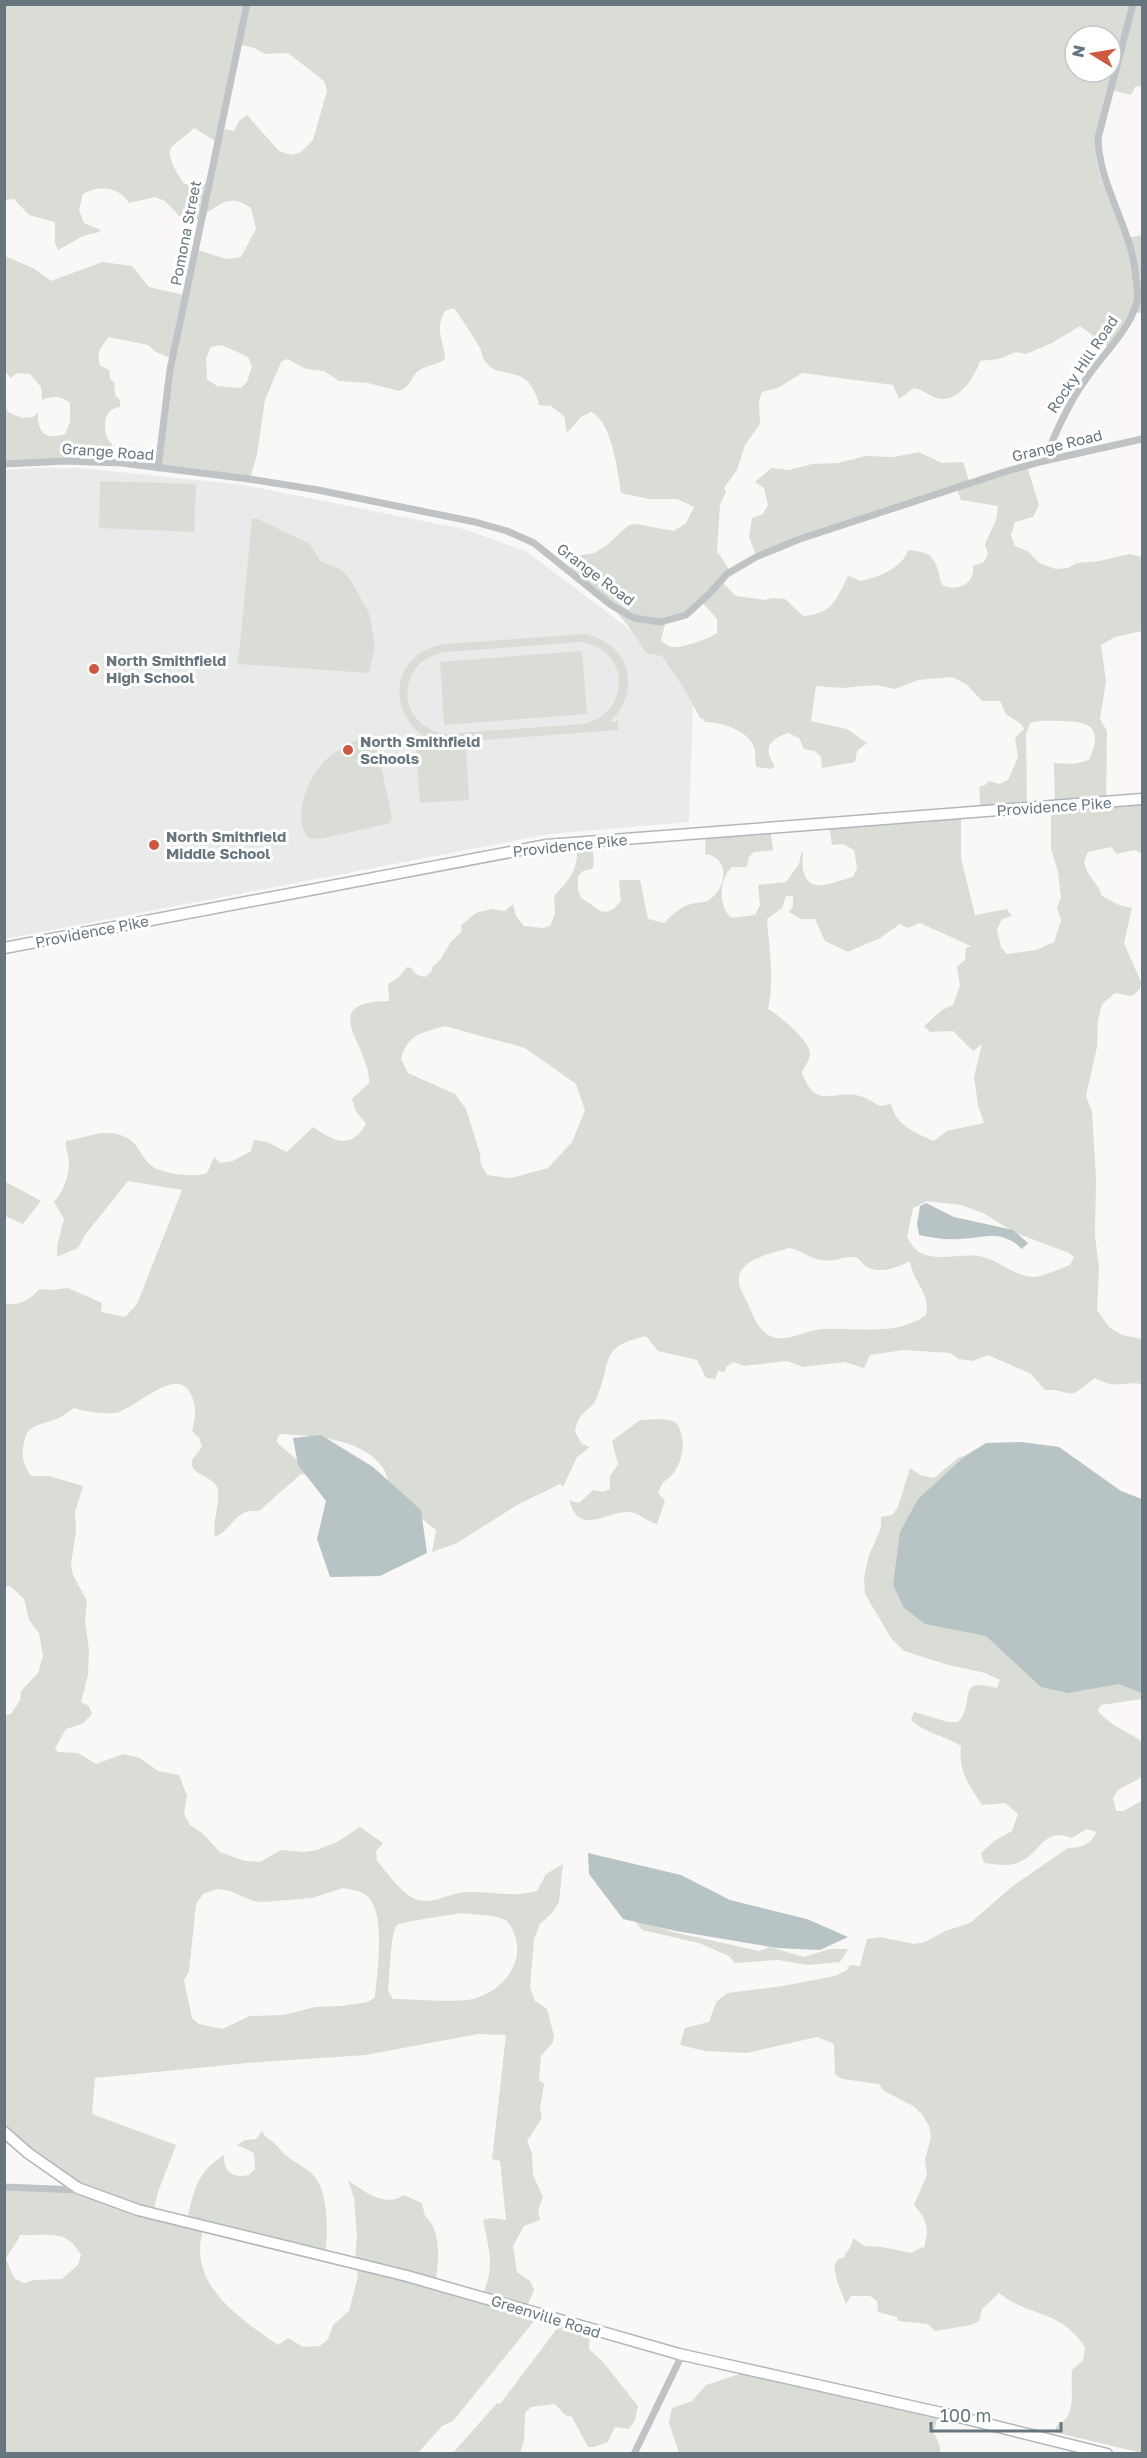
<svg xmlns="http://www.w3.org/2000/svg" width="1147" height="2458" viewBox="0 0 1147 2458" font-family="'Golos Text',sans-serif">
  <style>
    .built { fill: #e9eaea }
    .green { fill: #d9ddd6; fill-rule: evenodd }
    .water { fill: #b8c3c6 }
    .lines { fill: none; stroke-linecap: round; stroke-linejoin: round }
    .secondary-casing { stroke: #b1b7bb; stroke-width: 13 }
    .street { stroke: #bfc3c6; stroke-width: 7 }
    .secondary { stroke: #fff; stroke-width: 10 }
    .poi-dot { fill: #cd5942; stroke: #fff; stroke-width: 2 }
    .labels { text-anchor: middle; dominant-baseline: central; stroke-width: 6; stroke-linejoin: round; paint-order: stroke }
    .street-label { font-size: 15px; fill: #67767e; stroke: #fff }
    .poi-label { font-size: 15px; font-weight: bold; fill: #67767e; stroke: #fff; text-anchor: start }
  </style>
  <rect width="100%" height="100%" fill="#f9f8f7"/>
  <path class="built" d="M35 468H81L244 485 463 529 526 551 694 678 689 822 549 834 5 939V470Z"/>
  <path class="green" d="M5 5H1142V86L1135 87 1131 95 1111 90C1107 105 1101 121 1097 136 1090 170 1115 208 1128 238L1142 235V313L1131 312 1108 347 1080 326 1052 343 1026 354 1016 352 999 359 980 361C975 377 957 405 936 398 928 395 924 390 914 388L899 399 893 385 802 373 778 388 762 392 759 401 760 424 745 445 737 470 724 488 726 492 720 505 717 551 730 571 723 583 736 596 765 600 772 598 785 599 803 616C832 614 836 600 848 576L861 581C878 577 903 568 908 550 936 552 935 560 942 585 957 592 975 585 973 566L984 562 988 554 985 544 996 520 998 506 961 500 957 489 756 555 749 537 752 518 763 514 768 505 764 488 755 482 771 468 789 470 812 464 838 463 866 456 894 457 919 452 942 463 963 462 969 481 1027 466 1039 505 1033 517 1015 522 1011 535 1015 546 1029 552 1039 563 1056 569 1068 568 1077 563 1099 561 1130 554 1142 557V631L1115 637 1101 645 1106 681 1100 719 1107 731 1106 803 1142 802V853L1134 850 1117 854 1111 847 1088 852 1084 861C1086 876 1098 882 1102 896L1119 905 1132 908 1124 943 1141 982 1140 989 1132 996 1115 993 1102 1004 1098 1020 1097 1047 1086 1096 1092 1112 1096 1178 1095 1235 1099 1268 1097 1310 1109 1327 1122 1335 1142 1339V1384C1122 1381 1117 1390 1095 1378 1089 1382 1081 1390 1074 1393 1067 1395 1057 1388 1045 1390L1031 1374 988 1355 973 1361 959 1359 950 1353 903 1350 870 1355 864 1368 844 1362 803 1367 787 1361 744 1366 734 1362 726 1367 725 1372 718 1371 715 1379 706 1378 697 1360 658 1351 646 1336C598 1347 613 1360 597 1397 591 1413 579 1408 575 1432L582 1444 590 1447 577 1457 563 1487 560 1484 517 1505 457 1543 432 1552 436 1530C425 1521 398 1500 391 1489 387 1481 387 1471 380 1464 357 1437 313 1436 280 1434L276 1441C288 1454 302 1462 314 1476L301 1474 259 1511C235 1508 234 1528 215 1537 212 1521 220 1505 218 1490 216 1476 188 1475 192 1461 193 1456 200 1452 202 1446L199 1438 192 1431C196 1416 197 1404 189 1391 174 1367 133 1411 115 1413 102 1414 87 1412 74 1408 68 1412 61 1418 54 1420 33 1427 26 1425 23 1449 22 1460 25 1467 31 1476H49L83 1486 75 1512 76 1531 71 1564 73 1575 87 1601 85 1620 89 1650 88 1675 81 1702 89 1706 92 1714 82 1724 66 1729 55 1748 58 1752 78 1753 96 1764 123 1754 140 1758 158 1771 179 1775 187 1796 184 1814 190 1825 202 1833 220 1852 245 1861 260 1862 281 1850 304 1852 317 1850 337 1842 360 1827 383 1843 376 1851 377 1861C387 1872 399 1891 413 1898 431 1907 447 1893 467 1892 491 1891 513 1898 537 1891L546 1874 563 1864 559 1902 552 1913 540 1924 534 1939 530 1988 535 2001 547 2009 554 2036 553 2042 541 2056 539 2080 544 2084 540 2108 542 2118 527 2141 532 2153 533 2175 543 2197 538 2211 540 2220 524 2226 513 2246 517 2272 530 2281 534 2290 526 2309 539 2315 453 2421 442 2426 418 2453H5V2187L74 2189 5 2133V1715L11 1714 20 1700 21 1691 38 1673 43 1656 39 1633 29 1620 24 1599 10 1586H5V1303C18 1307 32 1299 39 1289L51 1290 68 1288 102 1303 101 1312 125 1317 137 1304 182 1190 128 1181 85 1235 78 1248 57 1257V1246L64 1219 54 1202C63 1192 69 1177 69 1163 69 1154 65 1151 66 1141 87 1138 107 1126 129 1139 139 1145 143 1161 153 1167 165 1174 194 1178 207 1173L214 1157 220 1163 233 1161 251 1151 254 1140 267 1142 287 1152 313 1127C334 1141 350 1151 366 1124L356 1111 352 1099 369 1083C371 1046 314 1002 389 1001L388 984 398 978 407 967 411 968 417 975 425 977 431 972 433 966 440 960 450 943 462 931 461 925 476 913 491 909 505 911 513 904 516 916 524 926 543 928 550 926 555 914 554 896C571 878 580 868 576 842L592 841 594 864 592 869 583 871 578 877V890L581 898C597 906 603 923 621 901L619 880H640L648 919 664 923C672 915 680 907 691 904 696 902 705 903 709 900 727 887 731 858 705 854L706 832 770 828 773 850 754 852 749 857 747 867H732C719 879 718 906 731 918L755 915 760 905 758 885 786 882 799 864 802 850C804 858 801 865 804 873 810 896 838 880 853 877L857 868 854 850 843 844 832 845 829 825 961 816V858L975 915 1007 909 1012 916 1002 919 997 930 1001 947 1007 954 1036 950 1054 942 1061 921 1057 907 1061 898 1058 872 1051 848V810L1055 807 1054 763 1074 764 1089 760C1104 727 1090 721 1060 721 1049 721 1040 720 1030 723L1026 734 1027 809 981 813 979 787 985 785 989 781 999 784 1008 780 1018 757 1015 738 1024 729 1021 724 1006 714 1000 701H982L966 684 952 677 918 680 895 689 876 685 842 688 816 686 811 721 847 729 867 743 857 751 855 762 822 768 821 757 815 751 804 749 799 738 788 733C770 739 762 748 775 766L771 769 756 767C755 761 756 753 754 747 748 730 721 722 704 722L705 720 700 718 685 690 662 656 646 653C626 617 601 596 570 569L581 555 594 553 607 545 629 525 636 524 674 531 686 523 694 507 677 499H649L621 493C618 473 612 421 591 412L581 417 567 433 564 416 551 406 539 405C528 359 499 383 485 361 482 358 482 352 480 348 472 334 463 321 454 308L445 311C434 331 444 340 445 359 436 366 425 365 417 372 410 380 410 387 399 391L368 383 339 381 324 371 306 369 287 359 281 362 265 400 257 454 250 479 159 468 170 358 156 352 148 345 109 337C101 346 96 354 100 365L109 370 110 379 114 382 115 395 120 400V407C118 407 112 409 110 411 102 418 104 438 112 444L109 461 5 463V404L8 412 22 418 33 417 38 412C37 432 45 441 65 434L70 422V403C61 395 52 396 42 400L41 387 30 374 17 373 11 378 5 372V256L33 268 51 281 102 262 132 266 149 287 184 295 195 249 226 259 241 257 256 229 251 208C230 193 221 204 202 216L201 220 179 216 165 201 155 197 129 203C119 186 98 185 83 194L79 210 84 223 101 230 99 232 83 236 58 250 55 243V222L29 215 14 199 5 200ZM1075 36H1111V72H1075ZM238 44 254 48 265 54 288 53 324 81 327 91 313 140 301 152 291 155 279 151 247 115 239 121 234 131 219 128ZM194 128 218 143 210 179 205 184H185C179 178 166 156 171 148 176 141 188 135 194 128ZM222 345 248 357 252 366 247 382 241 388 217 386 207 379 206 358 211 347ZM702 602 717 619V633C712 638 681 648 674 647 669 647 665 644 661 640L666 620 685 614ZM786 896H793V906L789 912 801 919H815L825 941 848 952 880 938 900 924 908 928 920 923 971 946 966 948 965 960 957 967 960 986 953 1005 942 1010 924 1026 930 1032 953 1031 973 1051 982 1044 974 1077 978 1105 984 1123 947 1131 934 1141C916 1133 896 1126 891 1104L881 1106C874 1104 870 1099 863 1097 834 1087 817 1113 802 1073 804 1067 809 1061 810 1055 812 1042 779 1015 768 1009 775 979 769 949 767 919L782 908ZM445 1026 525 1048 576 1084 585 1110 572 1142 548 1168 511 1178 487 1175 481 1165 480 1154 466 1109 455 1094 408 1073 401 1059C408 1033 422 1033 445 1026ZM927 1201 961 1205 983 1213 1016 1233 1069 1253 1074 1257 1070 1265C1059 1269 1046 1275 1035 1277 1017 1278 1000 1261 983 1257 962 1252 939 1263 919 1252 914 1249 910 1242 907 1237L913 1208ZM789 1248C801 1250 810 1259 822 1260 833 1262 845 1256 856 1257 860 1259 863 1265 867 1267 882 1274 896 1268 910 1261 912 1281 931 1293 926 1315 895 1337 858 1327 823 1329 808 1329 785 1344 770 1336 759 1330 753 1317 749 1306 746 1299 739 1289 739 1281 737 1259 773 1253 789 1248ZM343 1888C353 1890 361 1890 368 1897 386 1914 377 1974 375 1997L368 2002 341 2006 315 2007 284 2015 250 2016 222 2029 199 2024 192 2018 184 1980 189 1972 196 1904 203 1894 218 1889 230 1891 253 1901 263 1902 312 1898ZM461 1913C474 1915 492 1914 503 1919 509 1921 512 1928 514 1933 526 1964 502 1991 473 1999 456 2003 412 1999 393 1999L388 1991C390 1978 390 1933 397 1925 400 1922 451 1915 461 1913ZM478 2034 506 2035 492 2159 500 2161 506 2220 492 2218 483 2220C489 2250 496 2269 481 2297L435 2284C439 2265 442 2229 425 2216L422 2203 404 2195C385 2208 365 2192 348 2180L354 2198 357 2236 355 2258 358 2276 349 2311 333 2325 328 2339 320 2346 303 2347 288 2338 278 2345C246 2322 201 2295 200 2250 200 2242 202 2234 203 2227L325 2255C328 2234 329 2195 315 2177 307 2168 294 2162 284 2154 281 2151 279 2147 275 2144 270 2139 265 2138 262 2131L256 2139 245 2140 237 2145 254 2153 255 2169 249 2175C233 2179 223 2172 224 2155 196 2173 194 2190 187 2221L153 2213 158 2192 176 2145 92 2114 95 2078 248 2063 366 2055ZM20 2235C46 2236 67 2228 81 2255L78 2265 62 2279 34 2280 24 2283 14 2278 6 2259C10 2250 16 2245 20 2235Z
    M100 481 196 484 194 532 99 528Z
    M252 519H258L310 544 320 561 342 570 351 581 368 611 371 622 375 647 369 673 239 664 237 659 239 654Z
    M585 634C629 643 643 690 610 722L618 721V730L416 745 415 737 423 736C384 706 395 650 446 644ZM581 642C631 649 632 714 583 724L444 734C394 724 396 659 446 652Z
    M582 651 587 714 444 725 440 662Z
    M374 735 390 808 392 819 390 823 321 839 309 838C300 829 300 814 303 802 311 765 338 744 374 735Z
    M466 746 469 800 420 803 416 749Z
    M4 1181 41 1201 23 1224 5 1216Z
    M659 1419C664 1420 673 1419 677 1424 689 1441 681 1474 663 1482L658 1493 665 1501 657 1524C647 1522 640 1513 630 1512 606 1510 580 1538 569 1500L579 1503 593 1490 603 1492 610 1489V1476L618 1464 612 1441 640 1420Z
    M1018 1448 1142 1515V1699L1101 1705 1098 1710C1107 1726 1141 1737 1142 1743 1145 1753 1142 1767 1142 1777L1118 1790 1113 1798 1116 1811H1123L1142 1801V2453L1054 2432 1057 2425C1078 2417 1070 2389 1072 2370L1083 2360 1085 2347C1060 2309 1030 2318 999 2293L982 2309 979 2321 971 2325 935 2331 928 2324 898 2321 897 2317 878 2312 877 2301 870 2296H851L846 2304 837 2281 834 2266 838 2259 843 2258 851 2246 853 2238 864 2246 882 2247 911 2253 922 2247 924 2248C929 2226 928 2222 914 2205L927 2175 925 2160 931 2137 929 2126 922 2114 913 2106 884 2091 879 2084 842 2079 835 2074 834 2044 817 2037 747 2053 705 2051 680 2045 685 2028 709 2022 716 2002 727 1993 783 1986 835 1976 847 1970 850 1965 860 1966 867 1939 880 1937 914 1944 925 1942 945 1931 970 1923 1014 1885 1068 1848C1084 1848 1089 1844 1097 1832L1086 1829 1072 1838C1042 1826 1041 1855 1017 1863 1007 1867 994 1864 984 1863L981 1853 994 1841 1012 1831 1018 1814 1005 1803 982 1805C969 1784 958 1772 961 1746 945 1736 925 1733 911 1720L914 1712 948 1722H958C977 1703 953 1676 997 1688L1000 1680 985 1673 945 1664 904 1651 891 1638 865 1594 864 1577 869 1555 881 1528V1517L892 1515 898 1507 910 1468 920 1475 934 1478 959 1457Z
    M632 1918 673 1932 759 1951 770 1947 804 1957 829 1949H848L840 1962 808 1965 778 1960 735 1963 729 1956 699 1943 642 1930Z
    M562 2322 590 2330 589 2349 603 2362 638 2406 635 2420 629 2429 615 2427 608 2442 594 2447H588L572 2417 565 2415 555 2404 531 2407 525 2413 524 2441 520 2453 452 2454 497 2403 500 2404Z
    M752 2370 822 2390 937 2418 934 2433 940 2446V2453H679L669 2423 672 2408 692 2401 706 2385Z"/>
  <path class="water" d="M926 1203 954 1217 1013 1230 1028 1243 1022 1249C1001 1229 986 1238 961 1239 946 1240 933 1238 919 1235L917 1224 920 1206Z
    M321 1435 373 1467 421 1510 427 1553 380 1576 330 1577 317 1539 326 1501 298 1465 293 1438Z
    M1022 1442 1059 1447 1121 1491 1142 1499V1693L1119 1684 1068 1693 1041 1687 986 1636 925 1624 904 1608 893 1585 900 1532 918 1499 965 1456 986 1443Z
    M588 1853 681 1875 730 1900 807 1919 848 1937 820 1950 777 1948 676 1931 623 1919 589 1874Z"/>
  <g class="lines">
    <defs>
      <path id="secondary" d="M4 948 547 845 1142 799
        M4 2132 28 2153 78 2188 138 2210 407 2276 679 2354 955 2416 1107 2454"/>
    </defs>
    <use href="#secondary" class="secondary-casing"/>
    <path class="street" d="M1044 461C1056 432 1068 404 1086 379 1102 355 1129 331 1137 302 1138 296 1137 286 1136 279 1133 229 1099 188 1098 138L1133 4
      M4 464 65 461 122 463 249 479 318 490 475 522 507 531 534 543 611 605 634 618 661 622 686 615 709 594 727 574 756 557 800 539 1004 472 1044 461 1142 439
      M158 468 170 370 247 4
      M4 2187 80 2190
      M634 2454 682 2355"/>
    <use href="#secondary" class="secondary"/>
  </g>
  <g class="poi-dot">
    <circle cx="94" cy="669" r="6"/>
    <circle cx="348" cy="750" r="6"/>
    <circle cx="154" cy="845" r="6"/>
  </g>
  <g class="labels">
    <g class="street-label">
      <text transform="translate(185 233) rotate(-79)">Pomona Street</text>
      <text transform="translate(1082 364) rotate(-56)">Rocky Hill Road</text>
      <text transform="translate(1057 445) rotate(-14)">Grange Road</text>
      <text transform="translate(108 451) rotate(4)">Grange Road</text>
      <text transform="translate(596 574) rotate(37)">Grange Road</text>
      <text transform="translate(1054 806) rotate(-4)">Providence Pike</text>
      <text transform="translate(570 845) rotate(-6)">Providence Pike</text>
      <text transform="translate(92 931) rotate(-11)">Providence Pike</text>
      <text transform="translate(546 2316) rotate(17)">Greenville Road</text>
    </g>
    <g class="poi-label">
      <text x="106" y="660">North Smithfield<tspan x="106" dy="17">High School</tspan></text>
      <text x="360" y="741">North Smithfield<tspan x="360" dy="17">Schools</tspan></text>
      <text x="166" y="836">North Smithfield<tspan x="166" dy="17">Middle School</tspan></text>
    </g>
  </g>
  <rect width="1147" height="2458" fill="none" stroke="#67767e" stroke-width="12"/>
  <g transform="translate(1093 54) rotate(281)"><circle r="28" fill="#ffffff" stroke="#c2c8cb" stroke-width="1.5"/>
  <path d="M0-4.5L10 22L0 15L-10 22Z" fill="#cd5942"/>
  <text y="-9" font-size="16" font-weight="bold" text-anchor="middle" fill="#67767e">N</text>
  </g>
  <path d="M931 2422v9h130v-9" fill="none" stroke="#67767e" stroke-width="3"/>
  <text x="940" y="2422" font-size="18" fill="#67767e" stroke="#ffffff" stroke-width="4.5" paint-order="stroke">100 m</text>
</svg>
